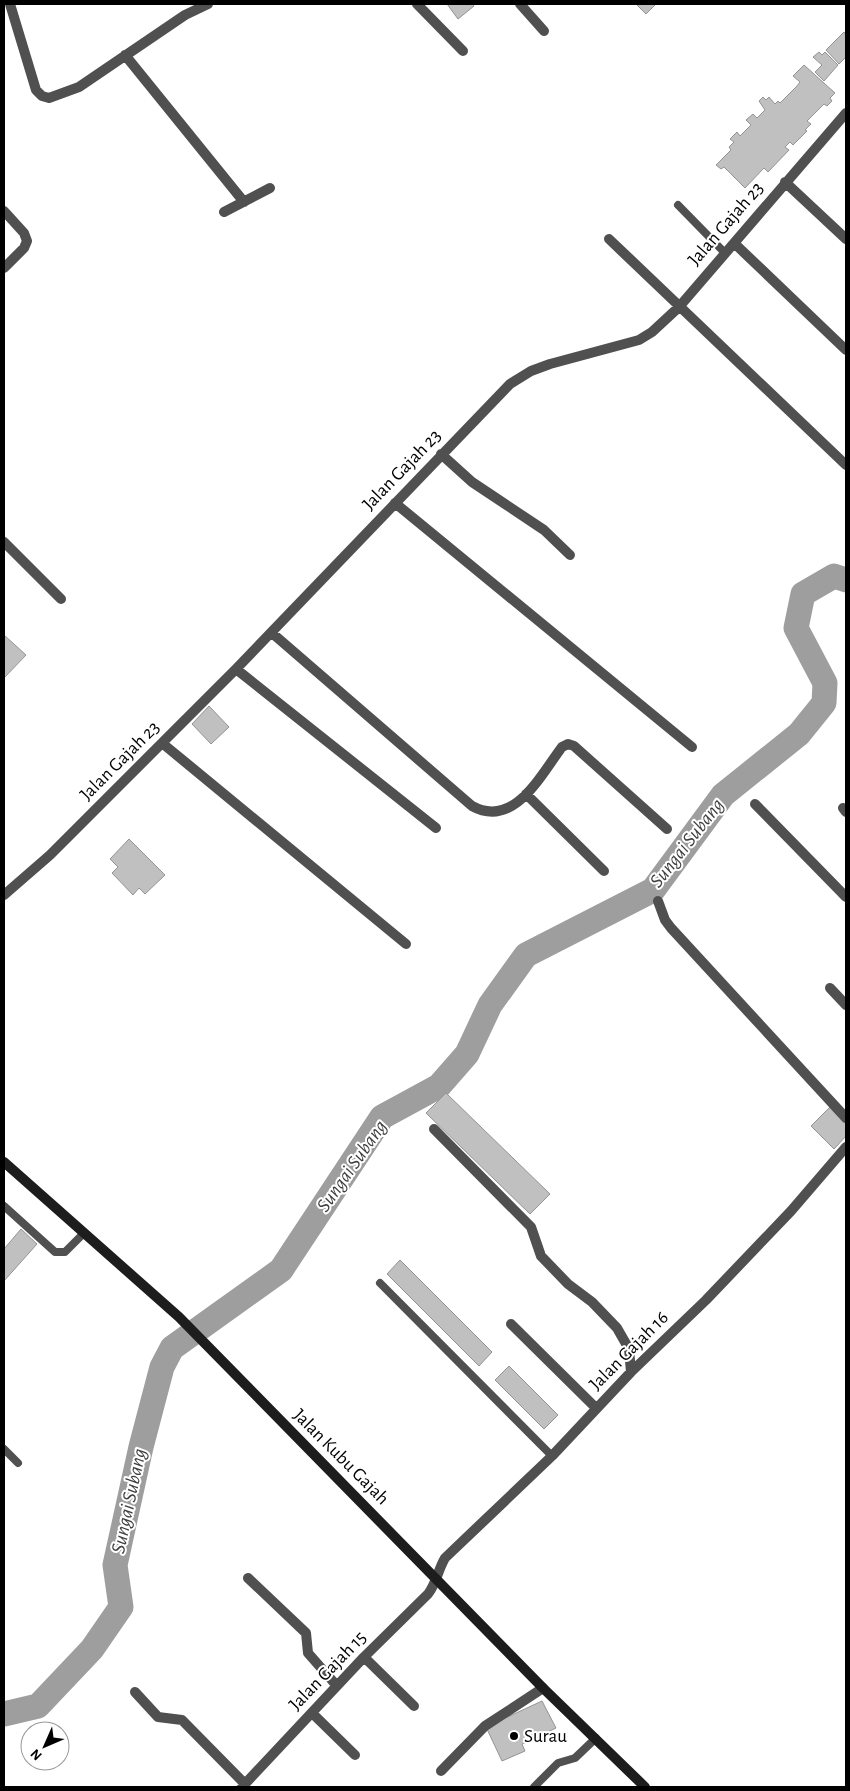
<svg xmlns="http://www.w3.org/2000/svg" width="850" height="1791" viewBox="0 0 850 1791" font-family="'Alegreya Sans',sans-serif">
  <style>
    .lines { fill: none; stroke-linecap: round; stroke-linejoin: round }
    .river { stroke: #9e9e9e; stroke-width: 25 }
    .building { fill: #c0c0c0; stroke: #949494 }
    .lane { stroke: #505050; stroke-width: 8 }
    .street { stroke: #505050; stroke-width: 10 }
    .secondary { stroke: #1d1d1d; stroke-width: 10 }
    .poi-dot { fill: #000; stroke: #fff; stroke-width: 2 }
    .labels { text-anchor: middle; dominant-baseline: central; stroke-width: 4; stroke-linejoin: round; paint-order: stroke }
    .street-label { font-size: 19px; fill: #000; stroke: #fff }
    .poi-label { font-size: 19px; fill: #000; stroke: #fff; text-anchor: start }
    .water-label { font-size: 20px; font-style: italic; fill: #3f3f3f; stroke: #fff }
  </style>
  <rect width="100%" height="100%" fill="#fff"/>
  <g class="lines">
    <path class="river" d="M4 1714 38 1706 92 1649 121 1607 115 1565 141 1447 162 1367 172 1348 281 1270 382 1117 439 1086 467 1054 490 1005 526 955 653 890 723 795 799 734 824 703 825 683 796 628 803 594 834 576 846 580"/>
  </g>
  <path class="building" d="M447 4H473L474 6 458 19Z
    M636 4H656L646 14Z
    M844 32 846 35V57L839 64 826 50Z
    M819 52 822 55 825 52 838 65 824 81 815 72 822 65 813 57Z
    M804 65 835 93 830 98 832 101 827 106 824 104 807 121 811 124 805 130 807 131 793 145 790 142 785 147 789 150 768 172 764 168 745 188 724 167 721 169 716 165 731 150 729 147 734 142 730 139 737 132 740 136 751 125 746 120 753 114 757 118 765 110 759 101 763 97 766 100 769 97 775 104 778 101 780 103 797 86 800 82 793 76Z
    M4 635 26 655 4 678Z
    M209 706 229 727 211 744 192 724Z
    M129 839 165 875 145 894 139 888 133 895 112 873 118 867 110 859Z
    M446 1093 550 1194 530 1214 426 1113Z
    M830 1107 846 1124V1136L834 1149 811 1126Z
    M21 1229 37 1244 4 1281V1249Z
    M400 1260 492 1352 479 1366 387 1274Z
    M509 1366 558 1415 544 1429 495 1380Z
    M542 1701 556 1728 522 1744 525 1751 502 1761 486 1727Z"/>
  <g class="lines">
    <path class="lane" d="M678 205 725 253
      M4 1206 55 1252H65L84 1233
      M380 1283 552 1456
      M4 1449 18 1463
      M534 1787 558 1763 575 1758 596 1738"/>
    <path class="street" d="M10 4 36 90 42 96 49 98 79 87 185 15 208 4
      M417 4 463 51
      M520 4 544 31
      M125 55 244 202
      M785 182 846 239
      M4 211 24 233 27 241 24 248 4 268
      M224 212 270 188
      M609 239 846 465
      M734 243 846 350
      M441 454 472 482 544 530 570 555
      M395 503 692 747
      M4 542 61 599
      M272 633 472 806C514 829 540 776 562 747L568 744 574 746 667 829
      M236 669 436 828
      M162 743 406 944
      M526 794 604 871
      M755 804 846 897
      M843 808 846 812
      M4 895 50 855 236 669 510 384 531 371 550 364 639 340 652 332 679 307 846 113
      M658 901 665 920 671 928 846 1118
      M830 988 846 1005
      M434 1129 531 1227 541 1256 568 1284 592 1302 617 1328 629 1349 631 1372
      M511 1324 596 1408
      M248 1578 306 1633 308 1653 337 1686
      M364 1657 414 1706
      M135 1692 158 1717 182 1720 245 1784
      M312 1713 355 1755
      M441 1771 485 1726 543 1688
      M242 1787 364 1657 428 1594C436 1584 438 1570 445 1558L552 1456 631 1372 706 1300 791 1211 846 1147"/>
    <path class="secondary" d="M4 1162 179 1317 543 1688 645 1787"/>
  </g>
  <circle class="poi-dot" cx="514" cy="1736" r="5"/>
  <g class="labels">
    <g class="street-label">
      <text transform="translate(726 224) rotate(-49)">Jalan Gajah 23</text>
      <text transform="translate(402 470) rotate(-46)">Jalan Gajah 23</text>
      <text transform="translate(120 761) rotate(-45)">Jalan Gajah 23</text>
      <text transform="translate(629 1351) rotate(-45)">Jalan Gajah 16</text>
      <text transform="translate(341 1457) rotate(45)">Jalan Kubu Gajah</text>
      <text transform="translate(328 1671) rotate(-46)">Jalan Gajah 15</text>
    </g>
    <g class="poi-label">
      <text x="524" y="1736">Surau</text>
    </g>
    <g class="water-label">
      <text transform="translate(687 843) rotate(-52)">Sungai Subang</text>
      <text transform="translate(352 1166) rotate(-55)">Sungai Subang</text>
      <text transform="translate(129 1501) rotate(-78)">Sungai Subang</text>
    </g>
  </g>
  <rect width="850" height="1791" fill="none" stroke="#000000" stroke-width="10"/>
  <g transform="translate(45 1746) rotate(225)"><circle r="24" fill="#ffffff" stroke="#999999"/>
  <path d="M0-4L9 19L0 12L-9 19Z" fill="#000000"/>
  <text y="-8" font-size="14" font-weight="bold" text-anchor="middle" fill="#000000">N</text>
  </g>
</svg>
